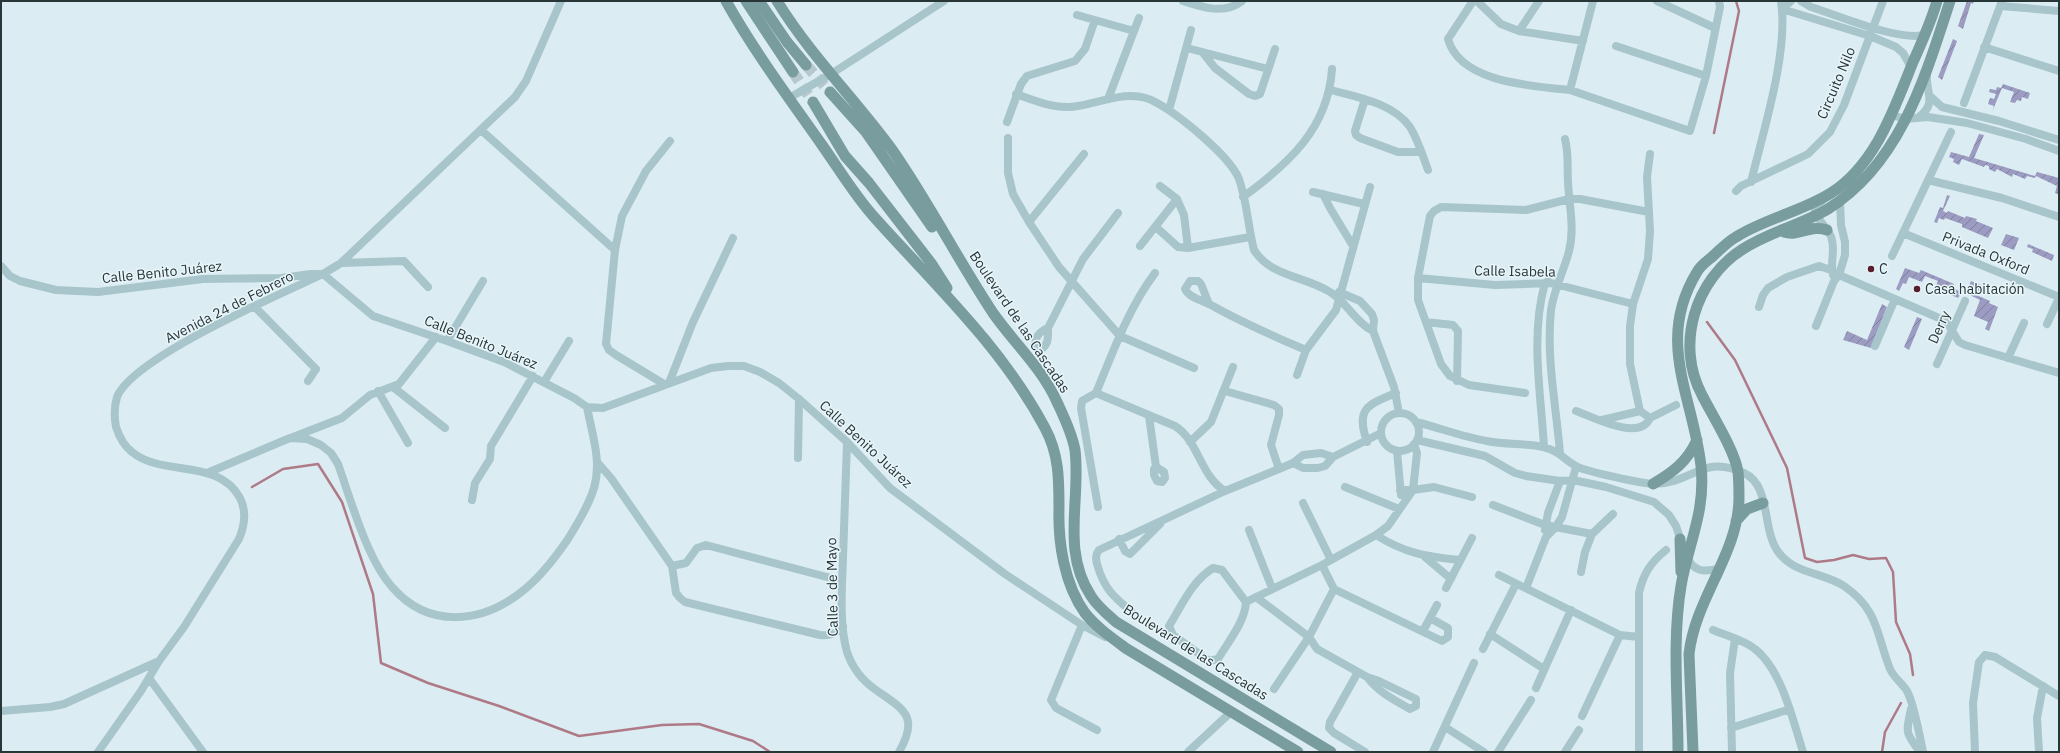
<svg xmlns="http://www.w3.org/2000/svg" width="2060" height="753" viewBox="0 0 2060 753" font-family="'IBM Plex Sans',sans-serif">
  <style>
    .garden { fill: url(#garden-furrows) }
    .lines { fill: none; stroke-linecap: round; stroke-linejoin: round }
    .stream { stroke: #af7a88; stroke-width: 2.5 }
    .secondary-tunnel { stroke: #b7c8cd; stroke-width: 11; stroke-dasharray: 11 5.5; stroke-linecap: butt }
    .street { stroke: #a7c5ca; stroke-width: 8 }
    .secondary { stroke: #799c9e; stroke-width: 11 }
    .poi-dot { fill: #581d2b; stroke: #e8f5fa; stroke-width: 1.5 }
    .labels { text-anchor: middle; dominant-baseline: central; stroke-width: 3; stroke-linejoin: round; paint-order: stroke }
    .street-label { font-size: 14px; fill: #283637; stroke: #e8f5fa }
    .poi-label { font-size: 14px; fill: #283637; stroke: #e8f5fa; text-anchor: start }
  </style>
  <defs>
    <pattern id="garden-furrows" width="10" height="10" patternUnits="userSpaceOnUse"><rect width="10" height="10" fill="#9c9bc1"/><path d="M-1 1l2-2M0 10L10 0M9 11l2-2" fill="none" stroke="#7f7f9e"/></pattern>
  </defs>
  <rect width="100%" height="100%" fill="#dbedf2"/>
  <path class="garden" d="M1967 1H1974L1973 4 1971 3 1963 29 1958 26Z
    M1953 39 1957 41 1942 80 1938 77Z
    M2003 84 2030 93 2028 99 2022 97 2021 101 2017 100 2015 103 2010 102 2014 92 2002 88 1992 112 1994 106 1988 104 1990 98 1994 99 1996 94 1989 92 1990 89 1996 90 1997 87 2001 88Z
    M1979 134 1984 135 1974 158 2035 176 2037 172 2059 178 2058 194 2055 193 2057 186 2036 176 2035 178 2027 176 2025 179 2013 174 2012 177 1997 169 1995 172 1989 169V166L1985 165 1984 167 1962 159 1959 165 1953 162 1954 159 1949 157 1951 152 1969 157Z
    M1947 195 1950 196 1943 211 1947 213 1948 211 1965 218 1966 216 1977 219 1976 221 1993 228 1988 238 1962 227V224L1945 218 1944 220 1939 218 1937 223 1934 222 1940 207 1943 208Z
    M2006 234 2019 238 2014 250 2001 245Z
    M2028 244 2054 255 2052 261 2032 252 2033 249 2027 247Z
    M1905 268 1919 273 1921 270 1954 284 1952 288 1962 292 1958 298 1935 288 1938 281 1925 276 1922 282 1909 277 1906 284 1903 283 1899 291 1896 289Z
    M1971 281 1983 286 1980 291 1976 290 1974 294 1990 301 1989 303 1998 307 1989 331 1985 329 1988 322 1974 316 1980 300 1966 293Z
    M1882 304 1887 307 1871 348 1843 340 1847 331 1867 340Z
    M1917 317 1922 319 1909 350 1904 347Z"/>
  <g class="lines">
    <path class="stream" d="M1714 133 1739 11 1736 1
      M1707 322 1735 360 1787 468 1805 558 1817 562 1834 560 1853 555 1869 559 1886 558 1893 572 1896 622 1910 654 1913 675
      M252 487 283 469 318 464 342 502 373 594 381 663 428 683 499 706 579 736 662 725 699 724 753 741 770 752
      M1882 752 1885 732 1901 703"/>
    <path class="secondary-tunnel" d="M806 65 830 92
      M793 72 813 102"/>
    <path class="street" d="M1183 1C1202 7 1224 15 1242 1
      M1473 1 1448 39C1460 83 1533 86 1570 90
      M1477 1 1501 24 1519 31 1583 41
      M1593 1 1570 90 1690 131 1706 76 1720 7 1719 1
      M1657 1 1715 28
      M1801 1 1811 7C1840 16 1897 41 1925 35
      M2001 6 2059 11
      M1782 9 1870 36 1896 47 1903 53 1911 67
      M1782 9 1791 1
      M1077 15 1134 31
      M1519 31 1539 1
      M1616 46 1706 76
      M1984 47 2059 71
      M1187 48 1268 69
      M1203 53 1215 68 1249 94 1255 96 1260 94 1275 49
      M1331 90C1357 97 1393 103 1410 127 1418 140 1423 156 1428 170
      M1016 94C1036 101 1056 110 1078 106 1096 103 1113 96 1131 96 1141 96 1149 98 1157 103 1179 115 1230 156 1239 179 1247 201 1248 227 1254 250 1271 277 1305 276 1330 292 1347 302 1355 322 1373 331
      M1931 97 1942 107 1999 121 2059 140
      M789 98 831 74 944 1
      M1108 99 1139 18
      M1365 99 1355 131 1356 135 1360 138 1398 152H1421
      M1964 103 2002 1
      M1169 110 1191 30
      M1892 115 1905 119 1928 117 1967 123 2026 139 2059 151
      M1919 117C1938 102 1925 93 1927 73
      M1007 122 1021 84 1027 76 1075 61 1085 49 1095 20
      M481 130 615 250
      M1008 138V173L1013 194 1029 222 1059 267 1120 336 1194 368
      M1650 154 1647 177 1650 231 1648 259 1633 304 1630 326V364L1637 397 1640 411 1650 418
      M1928 180 2002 198 2059 217
      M1751 182C1763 132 1789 51 1781 1
      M1160 186 1177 199 1184 215 1188 248
      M1736 191 1741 186 1808 154 1830 132 1844 105 1883 1
      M1313 192 1364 204
      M1323 194 1330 208 1353 246
      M1243 197C1288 164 1328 129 1332 69
      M1822 201 1815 210C1817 222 1830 228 1832 240 1835 251 1830 263 1833 275
      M1029 222 1084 154
      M1156 227 1178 247 1188 248 1250 237
      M1903 233 2059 297
      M1140 246 1177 199
      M1892 256 1951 132
      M341 263 404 261 428 287
      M1 266 10 276 20 281 56 290 98 292 203 279 281 278 311 274H323L373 316 447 341 504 362 574 398 587 407 603 408 711 368 728 366H744L760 372 779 383 799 399 847 442 890 488 1005 574 1082 625 1105 637
      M1418 278 1495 285 1551 283 1633 304
      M1339 292 1360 301 1372 314 1374 320 1373 331 1394 387 1399 413
      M1209 304 1201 284 1198 281H1190L1185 289C1189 298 1202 300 1211 305 1241 322 1273 336 1306 350
      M254 306 316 369 308 381
      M1759 307 1763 295 1768 288 1787 277 1819 266 1831 270 1839 275 1946 321 1959 342 1965 345 2059 373
      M1426 322 1453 325 1458 331 1457 381
      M2047 324 2059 298
      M1816 326 1834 281 1839 275 1845 255V242L1841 225 1840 201
      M1048 328C1039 332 1034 337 1036 347L1040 350C1049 345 1048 338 1048 328L1083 259 1118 213
      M447 341 483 281
      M1875 346 1895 299
      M2008 358 2024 323
      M1937 364 1965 301
      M1297 375 1306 350 1336 310 1370 187
      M544 382 569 341
      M669 383 693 322 733 238
      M664 384 616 355 609 350 606 344 615 250 622 216 646 171 670 141
      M393 387 445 428
      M378 391 408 443
      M1225 391 1274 405 1279 409V415L1271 445 1279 469
      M1096 393 1175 426C1199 441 1200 476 1225 491
      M1096 393C1113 352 1128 309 1155 273
      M1096 393 1082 401 1081 408 1098 507
      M1525 393 1469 385 1450 376 1441 364 1418 300V278L1430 216 1434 211 1441 207 1526 210 1569 199H1580L1649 212
      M1576 411C1593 417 1640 442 1650 418L1676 405
      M1381 432a19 19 0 1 1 38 0a19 19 0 1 1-38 0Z
      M1149 416 1156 467 1154 469V475L1157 481 1162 482 1165 478 1164 472 1156 467
      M1602 420 1640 411
      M1416 422C1440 428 1463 437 1487 441 1506 445 1525 443 1543 447 1560 451 1563 459 1576 466 1583 471 1645 484 1654 484 1694 483 1702 454 1744 473 1772 486 1761 530 1779 553 1795 574 1822 572 1844 586 1879 610 1876 634 1890 669 1894 678 1902 683 1907 691 1914 704 1920 737 1923 752
      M293 437 342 418 370 395 399 384 436 337
      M1417 440 1485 456 1515 473 1526 476 1560 481 1573 480 1606 487 1654 502 1669 515 1676 526 1682 544
      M847 442C846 481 844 520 843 558 842 588 839 623 847 652 852 667 863 681 876 690 903 709 920 716 899 752
      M1190 442 1211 422 1233 367
      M1367 442C1356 409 1366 405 1396 393
      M1544 447C1541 393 1530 336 1545 283L1548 281
      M1397 451 1401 495
      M1560 453C1556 405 1546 357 1551 310 1554 289 1564 271 1569 251 1575 228 1569 205 1568 182 1567 167 1569 154 1565 139
      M798 458 799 399
      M598 463 611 478 672 566 676 593 680 598 685 602 820 635C831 636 835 634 843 626
      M1293 463 1303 468H1318L1325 466 1333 457 1381 433
      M207 473 290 438 307 439 321 445 331 453 338 464C351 500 367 560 393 588 428 628 480 624 520 593 539 579 555 558 568 539 578 523 589 505 594 488 602 461 592 434 587 407
      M1345 487 1399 509
      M1400 490H1413L1434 487 1472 497
      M472 500 475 483 490 459 491 446 533 376
      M1303 503 1331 560
      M1493 505 1545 525 1592 534
      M1249 530 1272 588
      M1545 530 1548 513 1560 481
      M1376 535C1404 553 1427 557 1460 560
      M1119 539 1125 551 1130 554 1160 524
      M1686 555C1693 572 1704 573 1720 568
      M1425 557 1451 579
      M1322 565 1334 589 1442 641 1448 637V628L1430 618
      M672 566 686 563 697 548 706 545 842 581
      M1213 568 1222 570 1246 602C1245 622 1228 642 1218 659L1209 661 1173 635 1169 626C1182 605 1192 581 1213 568Z
      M1581 572 1585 552 1592 534 1613 514
      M1499 575 1620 635 1639 637
      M1446 588 1472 538
      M1526 588 1546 537 1555 528 1562 517 1576 467
      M1256 597 1309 637 1317 649 1367 677 1379 681 1416 699V706L1410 709C1394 700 1378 692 1367 677
      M1246 602 1322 565 1376 535 1388 526 1413 490 1417 453 1414 444
      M1132 612C1114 597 1104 589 1097 564 1096 559 1095 555 1099 550L1225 491 1279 469 1293 463 1303 455 1321 453 1333 457
      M1082 625 1051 700 1056 708 1097 730
      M1713 630C1727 636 1744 640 1755 649 1782 670 1793 721 1803 752
      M1423 631 1437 605
      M1490 634 1544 669
      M1483 649 1516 584
      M1358 672 1330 722 1329 728 1334 733 1365 752
      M149 678 203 752
      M1536 688 1571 610
      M1274 689 1309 637 1334 589
      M1911 709C1906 733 1905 732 1920 752
      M1 711 50 707 64 704 159 661
      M1582 716 1620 635
      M1445 727 1484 752
      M1731 728 1790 709
      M1639 750V593C1643 574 1651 562 1666 550
      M98 752 141 691 159 661 184 627 239 539C245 525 247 512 240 498 219 458 162 477 132 452 124 446 119 436 116 427 114 416 114 407 117 397 133 357 281 294 323 274L341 263 515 97 526 81 561 1
      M1188 752 1231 712
      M1433 752 1474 663
      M1498 752 1531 700
      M1565 752 1579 730
      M1732 752 1730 673 1735 639
      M1975 752 1973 703 1979 662 1985 655 1995 657 2059 696
      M2039 752 2037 718 2043 686"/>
    <path class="secondary" d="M726 1C754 51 789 98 822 145 839 169 855 196 875 218 935 285 1002 347 1045 428 1059 454 1059 479 1059 508 1058 542 1064 584 1085 613 1096 627 1112 638 1127 649L1298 752
      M746 1 793 72
      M759 1 787 42 806 65
      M777 1C810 55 856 100 893 151 929 203 958 260 993 313 1014 343 1042 368 1057 402 1064 417 1072 433 1075 450 1081 499 1061 551 1091 596 1097 606 1107 614 1116 622L1331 752
      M830 92 866 132 932 227
      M813 102 845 156 869 183 931 263 947 288
      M1784 232C1799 237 1811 224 1827 230
      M1653 484C1673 472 1687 462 1697 440
      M1736 521 1747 509 1763 503
      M1680 539 1681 572
      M1678 752C1678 697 1672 641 1681 586 1688 544 1706 512 1701 466 1693 396 1655 341 1697 272 1700 266 1707 261 1712 257 1720 250 1727 242 1736 237 1766 218 1801 212 1831 193 1876 164 1894 109 1913 62 1922 42 1931 22 1937 1
      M1693 752 1689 654C1695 599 1738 554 1739 499 1739 490 1739 480 1738 472 1735 451 1712 415 1702 395 1675 345 1695 279 1743 249 1769 232 1801 225 1828 209 1900 164 1925 78 1950 1"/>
  </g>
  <g class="poi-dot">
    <circle cx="1871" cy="269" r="4"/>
    <circle cx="1917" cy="289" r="4"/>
  </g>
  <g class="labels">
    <g class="street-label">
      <text transform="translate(1836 83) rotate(-67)">Circuito Nilo</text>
      <text transform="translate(1986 253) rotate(22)">Privada Oxford</text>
      <text transform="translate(1515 271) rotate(1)">Calle Isabela</text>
      <text transform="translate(162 272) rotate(-6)">Calle Benito Juárez</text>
      <text transform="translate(229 307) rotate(-27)">Avenida 24 de Febrero</text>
      <text transform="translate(1020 322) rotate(56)">Boulevard de las Cascadas</text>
      <text transform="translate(1939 327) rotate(-66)">Derry</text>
      <text transform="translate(481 342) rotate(22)">Calle Benito Juárez</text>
      <text transform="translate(866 444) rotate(43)">Calle Benito Juárez</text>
      <text transform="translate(832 587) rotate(-91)">Calle 3 de Mayo</text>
      <text transform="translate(1196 652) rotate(32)">Boulevard de las Cascadas</text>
    </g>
    <g class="poi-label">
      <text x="1879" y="269">C</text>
      <text x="1925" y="289">Casa habitación</text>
    </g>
  </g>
  <rect width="2060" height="753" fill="none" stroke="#283637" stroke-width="4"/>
</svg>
